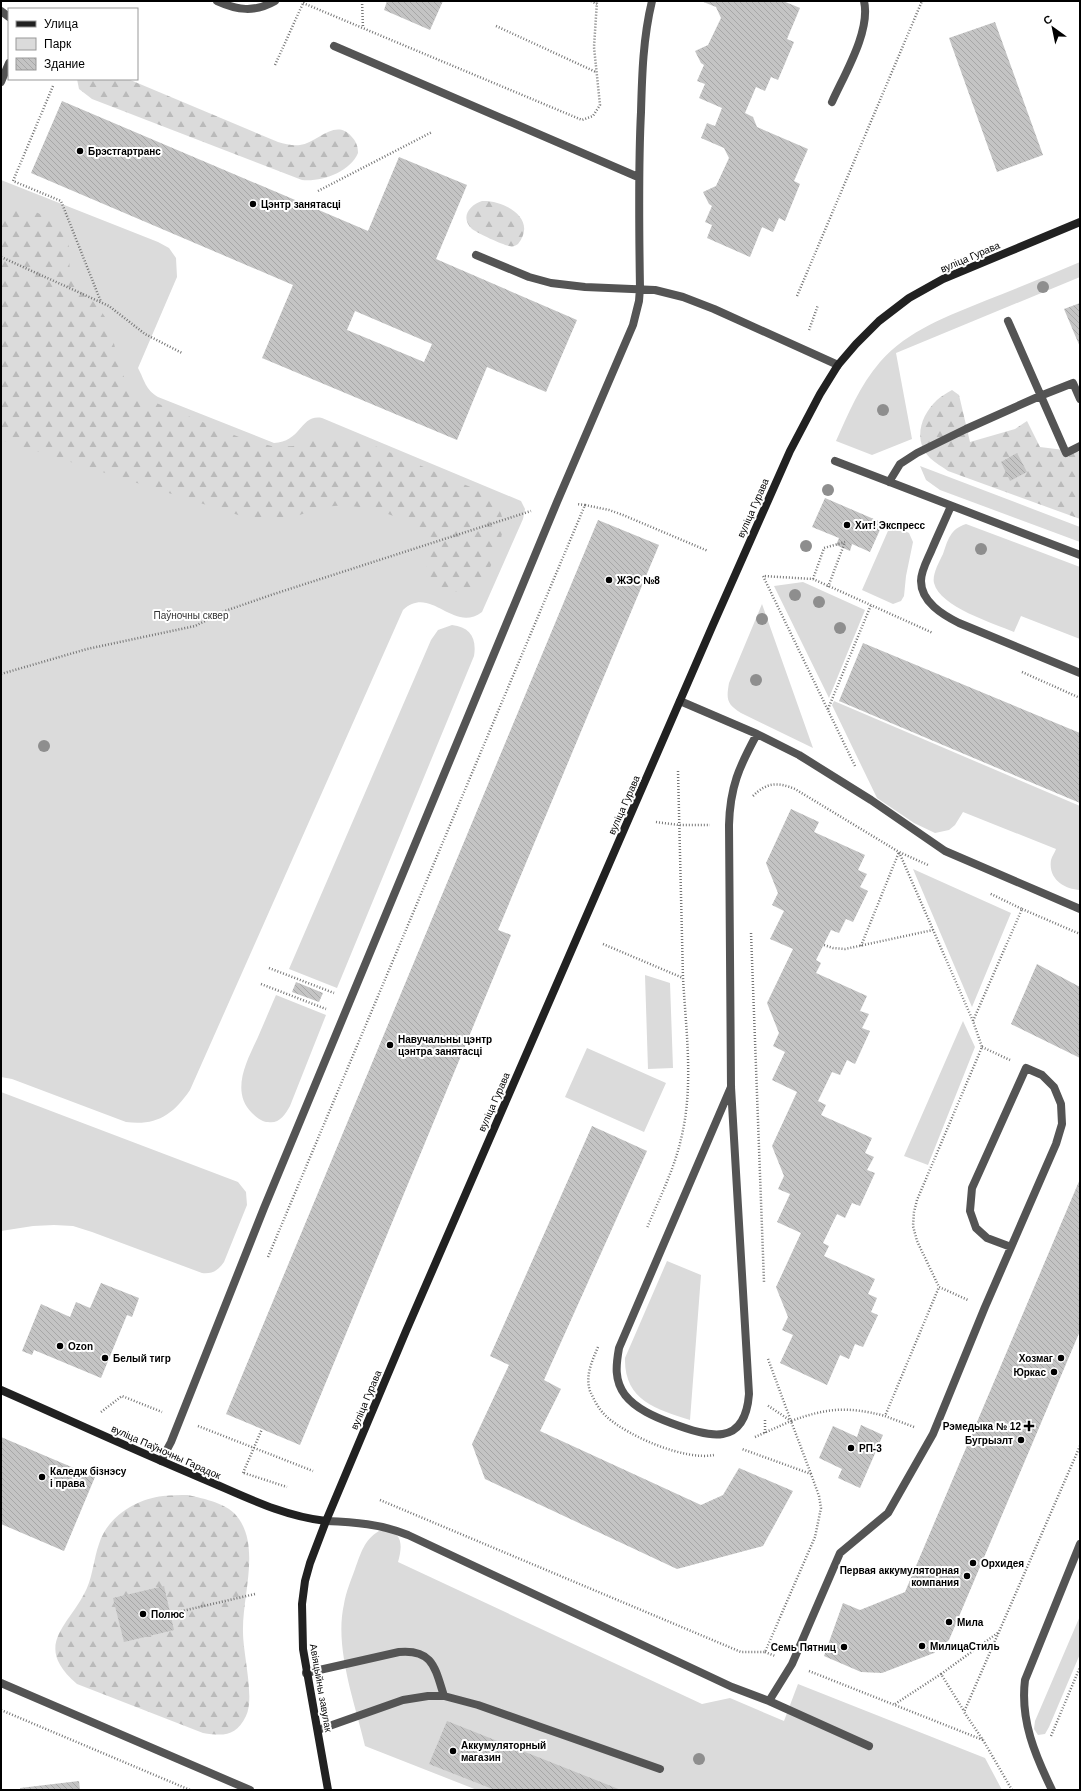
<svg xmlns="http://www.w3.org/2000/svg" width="1081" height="1791" viewBox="0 0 1081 1791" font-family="Helvetica,sans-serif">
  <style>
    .green { fill: #dbdbdb }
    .forest { fill: url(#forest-firs) }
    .building { fill: url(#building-back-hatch); fill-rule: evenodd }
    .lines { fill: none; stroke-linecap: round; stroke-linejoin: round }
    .path { stroke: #767676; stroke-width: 2.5; stroke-dasharray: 1 2; stroke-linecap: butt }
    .lane { stroke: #545454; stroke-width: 8 }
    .secondary { stroke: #212121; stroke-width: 8 }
    .tree { fill: #8e8e8e }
    .poi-dot { fill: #000; stroke: #fff; stroke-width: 1.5 }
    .labels { text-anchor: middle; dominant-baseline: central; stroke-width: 4; stroke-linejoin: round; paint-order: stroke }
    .poi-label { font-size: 10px; font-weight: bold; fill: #000; stroke: #fff; text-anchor: start }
    .street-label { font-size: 10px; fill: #000; stroke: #fff }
    .park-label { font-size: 10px; fill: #323232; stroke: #fff }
  </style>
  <defs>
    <pattern id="forest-firs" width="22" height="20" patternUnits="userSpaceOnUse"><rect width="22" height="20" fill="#dbdbdb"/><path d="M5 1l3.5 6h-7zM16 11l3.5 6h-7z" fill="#bababa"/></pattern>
    <pattern id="building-back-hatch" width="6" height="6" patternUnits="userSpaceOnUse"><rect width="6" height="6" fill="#c4c4c4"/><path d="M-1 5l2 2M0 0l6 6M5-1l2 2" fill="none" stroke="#a7a7a7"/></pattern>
  </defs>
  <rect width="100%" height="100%" fill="#fff"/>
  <path class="green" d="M1 180 158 242 169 248 176 258 177 277 138 368C145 381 145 389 158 397L274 443C302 442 300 414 322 418L521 501 525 509 523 519 482 612C453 634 431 584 403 610L190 1090C173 1115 156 1126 126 1122L12 1079 1 1077Z
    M1080 262V277L896 353 912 439 872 455 836 441C848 414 860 385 880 362 908 330 948 316 987 300 1018 288 1049 275 1080 262Z
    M920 466 1080 527V542L940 490 926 480Z
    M891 524 909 533 913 542 906 576 904 596 901 601 893 604 862 590Z
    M966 524 1080 567V639L1021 616 1014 632C993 623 940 607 934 583 932 575 939 562 943 554 948 540 950 529 966 524Z
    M803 582 865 610 829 698 774 586Z
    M762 604 813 748 741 713C727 704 726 700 729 683Z
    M452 625C470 627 477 638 474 656L337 988 289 969 431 640 438 630Z
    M834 701 1080 806V890C1064 889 1048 879 1051 860 1052 856 1055 852 1056 849L963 812 955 825 949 830 935 833 914 823 877 798 832 705Z
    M913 869 1011 913 972 1007Z
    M645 975 670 983 673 1068 648 1069Z
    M276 995 326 1015 290 1106C285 1115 279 1124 268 1122 262 1122 256 1117 252 1113 230 1091 247 1061 258 1037 264 1023 270 1009 276 995Z
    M963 1021 975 1047 928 1165 904 1156Z
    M587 1048 666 1083 644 1132 565 1097Z
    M1 1092 238 1182 246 1192 247 1205 224 1262C218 1271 212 1274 202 1273L92 1232 73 1226 54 1225 33 1226 1 1231Z
    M667 1261 701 1275 690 1420C656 1409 624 1400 625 1358Z
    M379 1531C403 1529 403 1545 398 1562L702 1704 730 1698 784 1721 798 1684 985 1758 1002 1790H477L365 1746C355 1703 334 1648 344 1604 346 1592 351 1580 355 1569 361 1553 364 1540 379 1531Z
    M1080 1616V1654L1049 1727 1045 1734 1038 1735 1034 1729 1035 1721Z"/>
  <path class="forest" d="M77 79H128L278 142C285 144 293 146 300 145 317 143 335 118 351 136 356 141 358 146 358 153 350 172 322 182 302 180L92 99 79 89Z
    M482 201C505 200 538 219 518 244 515 246 513 247 509 246 501 244 479 234 472 229 460 218 469 205 482 201Z
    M10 207C32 209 61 217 68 242 71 256 67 268 73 281 78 292 89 296 96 304 100 308 102 313 105 317 118 340 114 375 136 392 139 396 144 398 149 400L239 437 275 447 293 446 326 437 361 440 482 492C491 499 499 505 502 517 507 538 486 592 460 592 443 592 424 583 427 563 427 559 430 555 430 551 430 539 421 529 410 523 388 512 359 504 334 506 320 507 307 513 293 517 281 521 268 521 254 520L1 440V210Z
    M952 390 959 395 970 442 1015 429 1027 421 1040 447 1080 452V519L948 471C943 467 935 463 930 458 913 441 920 416 937 400 941 396 947 393 952 390Z
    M188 1495C204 1499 229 1503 239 1519 260 1549 242 1597 243 1632 243 1654 255 1698 246 1716 236 1737 223 1736 203 1733L77 1684C31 1644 70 1626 87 1588 93 1574 94 1558 99 1544 107 1517 136 1499 163 1496 171 1495 180 1495 188 1495Z"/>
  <path class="building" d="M387 1H443L430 30 384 10Z
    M701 1H783L800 8 787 39 794 42 778 80 771 77 765 91 756 87 745 113 753 117 757 127 808 149 794 181 800 184 785 221 779 218 773 232 762 227 750 257 707 238 712 225 705 222 712 206 709 204 703 192 716 186 729 158 724 148 701 138 707 123 715 126 722 108 699 98 705 84 697 81 704 65 701 63 695 51 708 45 721 18 716 7Z
    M995 22 1043 155 997 172 949 38Z
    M62 101 368 231 399 157 467 185 436 259 577 320 546 392 487 367 457 440 262 358 293 285 31 173ZM355 311 432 344 424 362 347 330Z
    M1080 303V347L1064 309Z
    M1017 453 1027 472 1010 481 1001 462Z
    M825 498 883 523 870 552 852 544 850 551 836 545 839 538 812 527Z
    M598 520 659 545 498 930 511 935 300 1445 226 1414Z
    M863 643 1080 733V803L839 701Z
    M791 809 819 822 814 832 865 855 858 870 867 874 860 887 868 891 853 922 846 919 839 933 831 930 816 960 821 963 816 973 867 996 860 1011 869 1014 862 1028 870 1031 855 1064 847 1060 840 1075 832 1072 818 1101 826 1105 821 1115 872 1138 865 1153 874 1157 867 1170 875 1173 860 1206 852 1203 845 1218 837 1214 823 1243 829 1246 824 1256 875 1279 868 1294 877 1298 871 1312 878 1315 863 1347 855 1344 849 1359 840 1355 827 1385 780 1363 793 1335 782 1330 788 1317 776 1287 801 1233 777 1222 790 1194 778 1189 784 1176 772 1146 797 1092 772 1080 785 1052 773 1046 779 1033 767 1003 793 949 770 939 784 911 772 905 778 893 766 863Z
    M1037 964 1080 987V1058L1011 1024Z
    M296 982 323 993 319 1002 292 992Z
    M592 1126 647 1151 544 1380 561 1389 540 1431 701 1505 723 1495 739 1468 793 1491 763 1546 677 1569 485 1479 472 1444 509 1365 490 1356Z
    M1080 1179V1331L949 1640 934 1653 882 1673 861 1672 824 1656 843 1603 860 1610 905 1592Z
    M101 1283 139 1298 132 1317 127 1315 101 1378 34 1350 32 1355 22 1351 41 1304 70 1317 76 1302 90 1308Z
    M861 1425 883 1435 860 1488 838 1478 842 1469 819 1458 833 1426 857 1437Z
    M1 1437 95 1477 64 1551 1 1524Z
    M164 1586 174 1630 124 1642 113 1598Z
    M447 1721 621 1790H495L429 1764Z
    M79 1781 80 1790H20V1788Z"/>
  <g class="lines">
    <path class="path" d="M362 1 363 28
      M591 1 597 4
      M303 3 582 120 593 116 600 105 594 47 597 1
      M496 26 596 72
      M275 65 304 1
      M53 86 13 181 61 201 101 302
      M318 191 432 132
      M1 257 109 306 145 334 182 353
      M797 296 922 1
      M809 330 818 305
      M585 505 609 510 623 515 708 551
      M813 579 824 548 845 542
      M828 587 845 542
      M1022 672 1080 698
      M1 674 87 649 195 626 225 611 274 594 531 511
      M828 709 871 605
      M855 766 763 576 813 579 933 633
      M678 771 683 978
      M753 796C767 782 778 782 795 789L899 852 973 1021 982 1047 917 1200 914 1212 913 1226 917 1241 939 1287 968 1300
      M656 822 679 825H710
      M1022 909 1080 934
      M751 933 764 1282
      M603 944 683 978C686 1031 694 1087 681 1139 674 1170 659 1199 647 1228
      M824 945 833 948 845 949 933 930
      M861 946 899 852 928 865
      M269 968 334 993
      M261 984 326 1009
      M973 1021 1022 909 989 893
      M982 1047 1010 1060
      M268 1257 585 505 577 504
      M598 1347C592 1361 585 1376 590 1391 594 1400 599 1410 607 1417 628 1436 685 1461 714 1455
      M768 1359 791 1421
      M101 1412 122 1396 162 1412
      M198 1426 313 1471
      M914 1427 885 1416 939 1287
      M765 1433V1418
      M755 1437 791 1421 767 1405
      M243 1473 262 1429
      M244 1473 287 1487
      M811 1474 791 1421C827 1408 847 1406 885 1416
      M380 1500 741 1652H765L815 1537 821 1508 819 1496 811 1474 742 1449
      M178 1612 255 1594
      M765 1652 775 1656
      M809 1671 983 1740
      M941 1674 999 1632
      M895 1704 941 1674 964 1711
      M1 1710 190 1790
      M1051 1736 1080 1667
      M1012 1790 983 1740 964 1712 1080 1446"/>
    <path class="lane" d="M217 1C237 10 254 13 275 1
      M1 11 9 17
      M334 46 638 177
      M1 82 9 63
      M832 102C844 75 871 31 864 1
      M476 255 529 277 551 283 585 287 655 290 683 297 714 309 838 365
      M1008 321 1066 453 1080 446
      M835 461 1080 555
      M889 482 900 464 917 453 966 429 1040 396 1073 383 1080 399
      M951 506C945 520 938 535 932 549 928 559 921 570 921 581 921 602 943 615 959 623L1080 673
      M680 701 757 734 799 755 871 800 945 851 1080 909
      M731 1087 619 1348C616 1365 614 1380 625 1395 636 1409 655 1417 671 1423 709 1437 745 1448 749 1394L731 1087 729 825C730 787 739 767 757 734
      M161 1461 171 1442 264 1208 557 502 633 325 639 301 640 288C639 229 638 171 641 112 642 75 643 38 652 1
      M326 1521C354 1522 381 1524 408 1535L732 1687 769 1701 792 1664 840 1553 888 1513 933 1434 985 1307 1056 1144 1062 1124 1061 1104 1054 1087 1042 1075 1026 1068 972 1188 970 1211 976 1228 987 1238 1011 1247
      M306 1673 399 1652C433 1649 435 1668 444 1696
      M1 1683 250 1790
      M769 1701 869 1746
      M318 1730 403 1700 428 1696H444L478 1705 660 1769
      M1052 1790C1035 1755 1020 1720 1025 1680L1080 1544"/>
    <path class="secondary" d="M1 1390C67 1419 134 1450 201 1478 242 1495 281 1516 326 1521
      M328 1790 303 1649 302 1604 305 1581 310 1563 326 1521 406 1331 712 627 790 451 820 394 838 365 856 344 879 321 909 298 943 279 1080 222"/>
  </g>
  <g class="tree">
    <circle cx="1043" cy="287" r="6"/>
    <circle cx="883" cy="410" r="6"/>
    <circle cx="828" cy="490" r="6"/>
    <circle cx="806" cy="546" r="6"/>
    <circle cx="981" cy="549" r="6"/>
    <circle cx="795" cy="595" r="6"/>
    <circle cx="819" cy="602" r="6"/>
    <circle cx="762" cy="619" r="6"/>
    <circle cx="840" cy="628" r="6"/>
    <circle cx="756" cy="680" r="6"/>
    <circle cx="44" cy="746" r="6"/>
    <circle cx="699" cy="1759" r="6"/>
  </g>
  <g class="poi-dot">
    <circle cx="80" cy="151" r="4"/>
    <circle cx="253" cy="204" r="4"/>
    <circle cx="847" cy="525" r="4"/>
    <circle cx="609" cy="580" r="4"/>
    <circle cx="390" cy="1045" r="4"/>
    <circle cx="60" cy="1346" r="4"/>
    <circle cx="105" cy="1358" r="4"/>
    <circle cx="1061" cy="1358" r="4"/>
    <circle cx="1054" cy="1372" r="4"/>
    <path d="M1027 1420h4v4h4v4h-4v4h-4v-4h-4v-4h4z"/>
    <circle cx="1021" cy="1440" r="4"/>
    <circle cx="851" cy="1448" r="4"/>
    <circle cx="42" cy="1477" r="4"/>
    <circle cx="973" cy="1563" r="4"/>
    <circle cx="967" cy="1576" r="4"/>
    <circle cx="143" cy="1614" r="4"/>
    <circle cx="949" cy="1622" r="4"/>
    <circle cx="922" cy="1646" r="4"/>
    <circle cx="844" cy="1647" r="4"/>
    <circle cx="453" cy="1751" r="4"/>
  </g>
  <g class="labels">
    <g class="poi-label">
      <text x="88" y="151">Брэстгартранс</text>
      <text x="261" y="204">Цэнтр занятасці</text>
      <text x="855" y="525">Хит! Экспресс</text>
      <text x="617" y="580">ЖЭС №8</text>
      <text x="398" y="1039">Навучальны цэнтр<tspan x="398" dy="12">цэнтра занятасці</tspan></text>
      <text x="68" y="1346">Ozon</text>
      <text x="113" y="1358">Белый тигр</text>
      <text x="1053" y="1358" text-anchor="end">Хозмаг</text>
      <text x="1046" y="1372" text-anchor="end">Юркас</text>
      <text x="1021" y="1426" text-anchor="end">Рэмедыка № 12</text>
      <text x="1013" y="1440" text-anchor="end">Бугрыэлт</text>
      <text x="859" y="1448">РП-3</text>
      <text x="50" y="1471">Каледж бізнэсу<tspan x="50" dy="12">і права</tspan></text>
      <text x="981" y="1563">Орхидея</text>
      <text x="959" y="1570" text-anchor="end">Первая аккумуляторная<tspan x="959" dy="12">компания</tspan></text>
      <text x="151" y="1614">Полюс</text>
      <text x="957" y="1622">Мила</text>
      <text x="930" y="1646">МилицаСтиль</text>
      <text x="836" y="1647" text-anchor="end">Семь Пятниц</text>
      <text x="461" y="1745">Аккумуляторный<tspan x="461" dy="12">магазин</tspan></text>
    </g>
    <g class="street-label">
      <text transform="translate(970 257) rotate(-23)">вуліца Гурава</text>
      <text transform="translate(753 508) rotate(-66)">вуліца Гурава</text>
      <text transform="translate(624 805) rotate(-66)">вуліца Гурава</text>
      <text transform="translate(494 1102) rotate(-66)">вуліца Гурава</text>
      <text transform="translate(366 1400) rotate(-67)">вуліца Гурава</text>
      <text transform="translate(166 1452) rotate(24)">вуліца Паўночны Гарадок</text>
      <text transform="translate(321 1688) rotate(80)">Авіяцыйны завулак</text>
    </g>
    <g class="park-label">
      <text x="191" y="615">Паўночны сквер</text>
    </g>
  </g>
  <rect width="1081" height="1791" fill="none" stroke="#000000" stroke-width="4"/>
  <rect x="8" y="8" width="130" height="72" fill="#ffffff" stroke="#999999"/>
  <rect x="16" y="21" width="20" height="6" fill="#212121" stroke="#999999"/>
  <text x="44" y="28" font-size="12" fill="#000000">Улица</text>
  <rect x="16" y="38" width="20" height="12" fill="#dbdbdb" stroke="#999999"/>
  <text x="44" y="48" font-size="12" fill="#000000">Парк</text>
  <rect x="16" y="58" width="20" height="12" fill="url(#building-back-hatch)" stroke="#999999"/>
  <text x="44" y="68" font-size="12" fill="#000000">Здание</text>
  <g transform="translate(1053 28) rotate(327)" stroke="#ffffff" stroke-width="3" paint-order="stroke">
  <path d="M0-3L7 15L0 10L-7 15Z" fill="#000000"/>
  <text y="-6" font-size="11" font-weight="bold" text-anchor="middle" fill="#000000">С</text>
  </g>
</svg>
